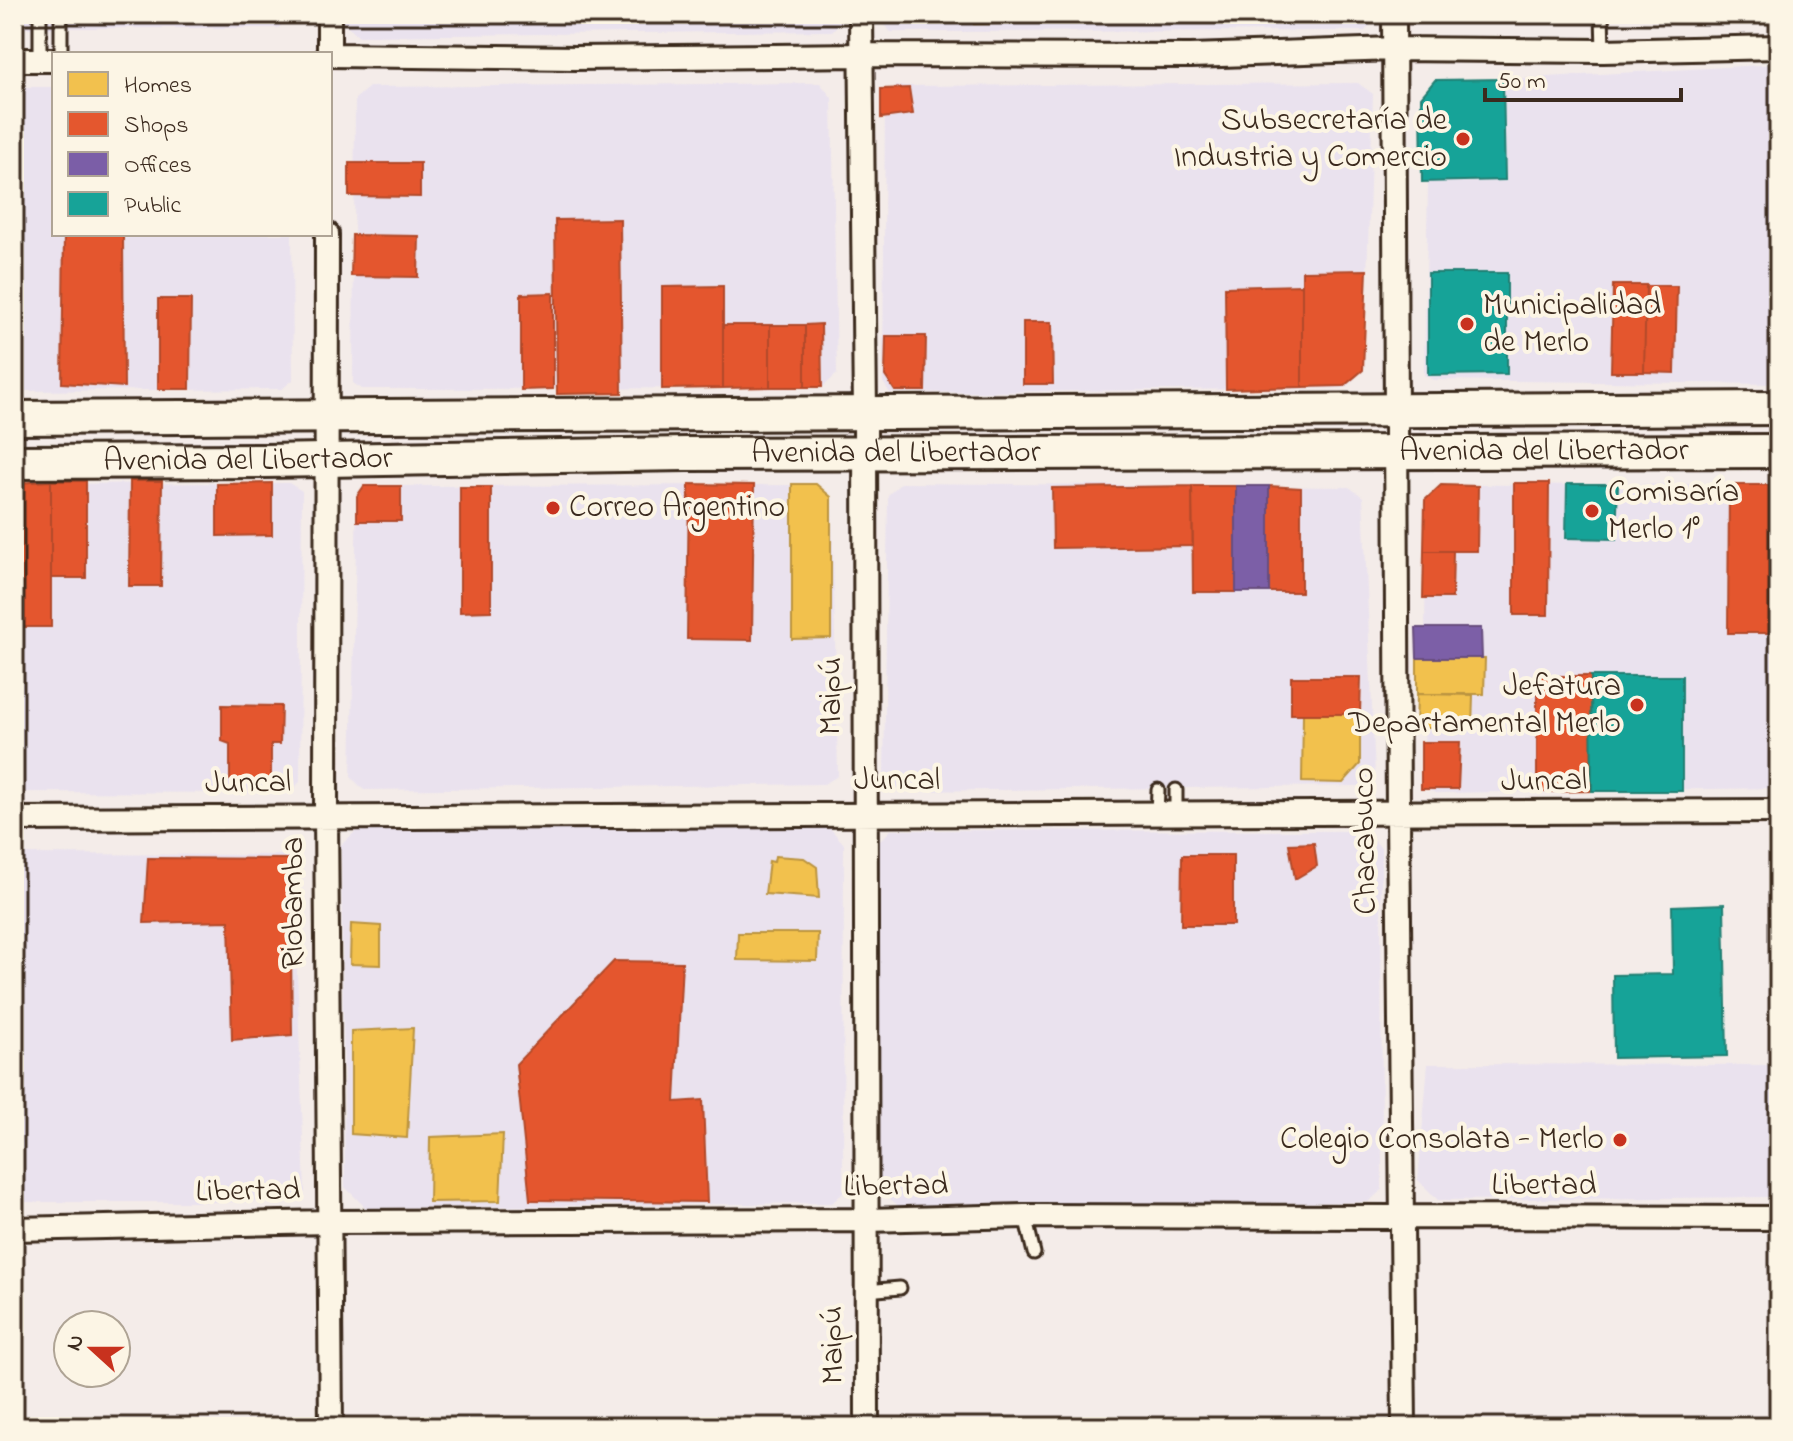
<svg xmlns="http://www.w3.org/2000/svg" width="1793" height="1441" viewBox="0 0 1793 1441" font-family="'Indie Flower',sans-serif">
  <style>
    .built { fill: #eae2ee }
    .homes { fill: #f2c14e; stroke: #bb9440; stroke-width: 2 }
    .shops { fill: #e4572e; stroke: #b14a29; stroke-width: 2 }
    .offices { fill: #7b5ea7; stroke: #684e7e; stroke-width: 2 }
    .public { fill: #17a398; stroke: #227f73; stroke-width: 2 }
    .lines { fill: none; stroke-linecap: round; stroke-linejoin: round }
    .service-casing { stroke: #3b2a1e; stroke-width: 17 }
    .minor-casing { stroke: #3b2a1e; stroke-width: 28 }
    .secondary-casing { stroke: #3b2a1e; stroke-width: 38 }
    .service { stroke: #fcf5e5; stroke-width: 11 }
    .minor { stroke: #fcf5e5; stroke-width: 22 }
    .secondary { stroke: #fcf5e5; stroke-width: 32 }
    .poi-dot { fill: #c8321e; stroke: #fcf5e5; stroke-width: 3 }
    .labels { text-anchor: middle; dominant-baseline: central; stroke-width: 8; stroke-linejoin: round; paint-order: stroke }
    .poi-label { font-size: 32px; fill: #3b2a1e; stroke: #fcf5e5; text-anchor: end }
    .street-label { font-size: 32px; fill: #3b2a1e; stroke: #fcf5e5 }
  </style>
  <rect width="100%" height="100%" fill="#f4ece9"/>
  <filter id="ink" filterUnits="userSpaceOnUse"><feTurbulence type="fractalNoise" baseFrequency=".0125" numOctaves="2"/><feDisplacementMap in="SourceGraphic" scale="16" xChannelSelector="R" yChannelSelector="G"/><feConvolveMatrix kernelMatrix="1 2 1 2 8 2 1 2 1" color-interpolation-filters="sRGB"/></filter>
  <g filter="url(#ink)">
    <path class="built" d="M14 14H296L278 28H14Z
      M343 14H847V15L832 31 359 36 343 22Z
      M876 14H1379L1365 31 891 32 876 17Z
      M1779 64V384L1433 380 1424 375 1430 93 1441 83Z
      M820 83 832 98 837 374 822 388 362 389 353 383 355 99 369 87Z
      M1358 83 1373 94 1364 370 1345 388 890 393 883 382 885 99 895 86Z
      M14 87H54V234H292L293 380 282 389 14 391Z
      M289 483 302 491 300 782 289 793 14 792V484Z
      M901 483 1349 487 1363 497 1375 776 1364 786 900 791 884 778 888 495Z
      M1779 484V788L1436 793 1424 788 1426 502 1441 485Z
      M819 485 832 497 838 776 824 784 364 790 351 777 357 496 366 486Z
      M829 827 844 844 843 1193 832 1203 366 1208 345 1187 341 845 356 831Z
      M891 830 1366 831 1381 848 1382 1190 1368 1202 899 1206 876 1188 875 846Z
      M14 854 288 855 293 861 305 1192 290 1202H14Z
      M1428 1064 1776 1065V1197L1438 1200 1418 1180Z"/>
    <path class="homes" d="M695 14H730V21L695 23Z
      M974 14H1010V23L974 24Z
      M792 484H816L831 497V638L792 639Z
      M1417 658H1485L1484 694H1417Z
      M1417 694 1473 695 1472 728H1416Z
      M1303 714H1360V764L1343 783 1302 782Z
      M775 856 804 858 817 867 819 898 765 894 769 861 774 862Z
      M351 924 381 926V965L350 964Z
      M738 933H818L817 961 737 960Z
      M413 1028 407 1138 351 1134V1031Z
      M24 1083 14 1168V1084Z
      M503 1134 500 1201 429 1202 430 1137Z"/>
    <path class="shops" d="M909 88 913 114 881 118V89Z
      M349 163H420V197L349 196Z
      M620 219 622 393 557 394 555 220Z
      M64 234H123L124 387 62 383Z
      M352 235 419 236 418 277 351 276Z
      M1367 270 1363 370 1344 386 1302 387V271Z
      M1302 285V387L1226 389 1225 287Z
      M1613 285H1646L1644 372H1611Z
      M1646 285 1677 286 1675 373 1644 372Z
      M723 286V388L662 389V287Z
      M553 293V389L521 390V294Z
      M158 299H191L190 389H158Z
      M1023 322H1052L1053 384H1023Z
      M821 324 822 387H805V325Z
      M723 325H770V387L723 388Z
      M770 325H805V387H770Z
      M886 336H926L925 391H895L885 376Z
      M51 481H86V578H51Z
      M51 481V627H14V483Z
      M130 481H162L161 586H129Z
      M272 483V535L217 536V484Z
      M1514 483H1549L1548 615H1514Z
      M689 484 754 485 752 640 687 639Z
      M1441 485 1478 486 1477 551H1424L1425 500Z
      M1729 485H1779V633H1728Z
      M364 486H401V521H357V496Z
      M1192 486H1236V592H1193Z
      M1192 486 1193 546 1053 548 1052 488Z
      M1269 486 1301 488V592H1269Z
      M460 487H491V611L460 612Z
      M1424 551H1453L1452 598H1423Z
      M1537 676H1591L1592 791 1537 792Z
      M1291 677H1361L1360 714H1291Z
      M222 705 281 706 280 744H271V780H230V744L222 741Z
      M1421 742H1460L1458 789H1421Z
      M1314 843 1317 866 1295 879 1289 844Z
      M1182 855H1233V925H1181Z
      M148 858 290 859 292 1035 232 1040 229 921 144 923Z
      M614 961 682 962 675 1102 703 1100 707 1202 530 1200 516 1064Z"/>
    <path class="offices" d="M1236 486H1269V592H1236Z
      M1416 628H1481L1482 658H1417Z"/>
    <path class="public" d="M1503 79 1505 180 1422 182 1421 97 1435 80Z
      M1428 273H1507V374L1428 375Z
      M1567 484H1618L1616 539 1566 538Z
      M1591 676H1682V791H1592Z
      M1724 904 1727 1056 1614 1058 1613 975 1673 974 1672 906Z"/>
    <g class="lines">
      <defs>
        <path id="service" d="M40 14V60
          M61 14V54
          M1602 14 1603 51
          M1176 790V814
          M1157 814 1158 790
          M1025 1216 1034 1253
          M866 1291 900 1288"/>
        <path id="minor" d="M329 14V54
          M861 14 865 414 867 1427
          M1394 14 1398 816 1404 1427
          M330 55 575 58 861 55 1191 56 1394 49 1603 51 1779 47
          M14 60H54
          M327 234 326 815 331 1427
          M14 819C602 811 1191 818 1779 811
          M14 1229 329 1222 866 1220 1025 1216 1779 1218"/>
        <g id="secondary">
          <path d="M14 418 1779 408"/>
          <path id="s1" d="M14 462 265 461 686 454 1779 451"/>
        </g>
      </defs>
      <use href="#service" class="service-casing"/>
      <use href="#minor" class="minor-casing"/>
      <use href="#secondary" class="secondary-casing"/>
      <use href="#service" class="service"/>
      <use href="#minor" class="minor"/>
      <use href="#secondary" class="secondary"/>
    </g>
  </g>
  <g class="poi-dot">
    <circle cx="1463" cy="139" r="8"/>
    <circle cx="1467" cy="324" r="8"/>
    <circle cx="553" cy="508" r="8"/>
    <circle cx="1592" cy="511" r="8"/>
    <circle cx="1637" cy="705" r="8"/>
    <circle cx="1620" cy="1140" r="8"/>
  </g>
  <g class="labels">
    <g class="poi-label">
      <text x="1447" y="121">Subsecretaría de<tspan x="1447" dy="37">Industria y Comercio</tspan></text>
      <text x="1483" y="306" text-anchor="start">Municipalidad<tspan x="1483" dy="37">de Merlo</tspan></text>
      <text x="1608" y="493" text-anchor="start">Comisaría<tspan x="1608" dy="37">Merlo 1°</tspan></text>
      <text x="569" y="508" text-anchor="start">Correo Argentino</text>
      <text x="1621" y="687">Jefatura<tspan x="1621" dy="37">Departamental Merlo</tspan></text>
      <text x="1604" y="1140">Colegio Consolata - Merlo</text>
    </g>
    <g class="street-label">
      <text stroke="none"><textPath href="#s1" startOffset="1530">Avenida del Libertador</textPath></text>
      <text stroke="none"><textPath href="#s1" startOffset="882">Avenida del Libertador</textPath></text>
      <text stroke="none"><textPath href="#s1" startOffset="234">Avenida del Libertador</textPath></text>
      <text transform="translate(832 696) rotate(-90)">Maipú</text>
      <text x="897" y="781">Juncal</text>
      <text transform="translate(1544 782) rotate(-1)">Juncal</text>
      <text transform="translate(248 784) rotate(-1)">Juncal</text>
      <text transform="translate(1366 841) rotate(-91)">Chacabuco</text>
      <text transform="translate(294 903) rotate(-90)">Riobamba</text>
      <text x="1544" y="1186">Libertad</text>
      <text transform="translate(896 1187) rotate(-1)">Libertad</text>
      <text transform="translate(248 1192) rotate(-1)">Libertad</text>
      <text transform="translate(834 1345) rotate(-91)">Maipú</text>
    </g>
  </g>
  <rect width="1793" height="1441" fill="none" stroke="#fcf5e5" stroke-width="48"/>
  <rect x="24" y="24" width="1745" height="1393" fill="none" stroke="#3b2a1e" stroke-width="3" filter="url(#ink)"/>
  <rect x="52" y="52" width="280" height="184" fill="#fcf5e5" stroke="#afa495" stroke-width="2"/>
  <rect x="68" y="72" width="40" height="24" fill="#f2c14e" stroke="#afa495" stroke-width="2"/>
  <text x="124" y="92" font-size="24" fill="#3b2a1e">Homes</text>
  <rect x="68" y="112" width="40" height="24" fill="#e4572e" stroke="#afa495" stroke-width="2"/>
  <text x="124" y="132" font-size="24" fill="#3b2a1e">Shops</text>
  <rect x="68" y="152" width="40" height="24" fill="#7b5ea7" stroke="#afa495" stroke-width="2"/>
  <text x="124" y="172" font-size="24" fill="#3b2a1e">Offices</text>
  <rect x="68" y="192" width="40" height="24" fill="#17a398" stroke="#afa495" stroke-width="2"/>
  <text x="124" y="212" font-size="24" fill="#3b2a1e">Public</text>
  <g transform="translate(92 1349) rotate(291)"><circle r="38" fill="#fcf5e5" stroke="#afa495" stroke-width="2"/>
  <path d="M0-6L14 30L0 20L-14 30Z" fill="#c8321e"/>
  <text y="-12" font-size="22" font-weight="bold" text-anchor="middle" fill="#3b2a1e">N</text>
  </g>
  <path d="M1485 88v12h196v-12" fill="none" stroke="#3b2a1e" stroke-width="4"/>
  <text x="1497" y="88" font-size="24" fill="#3b2a1e" stroke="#fcf5e5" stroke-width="6" paint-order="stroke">50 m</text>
</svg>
